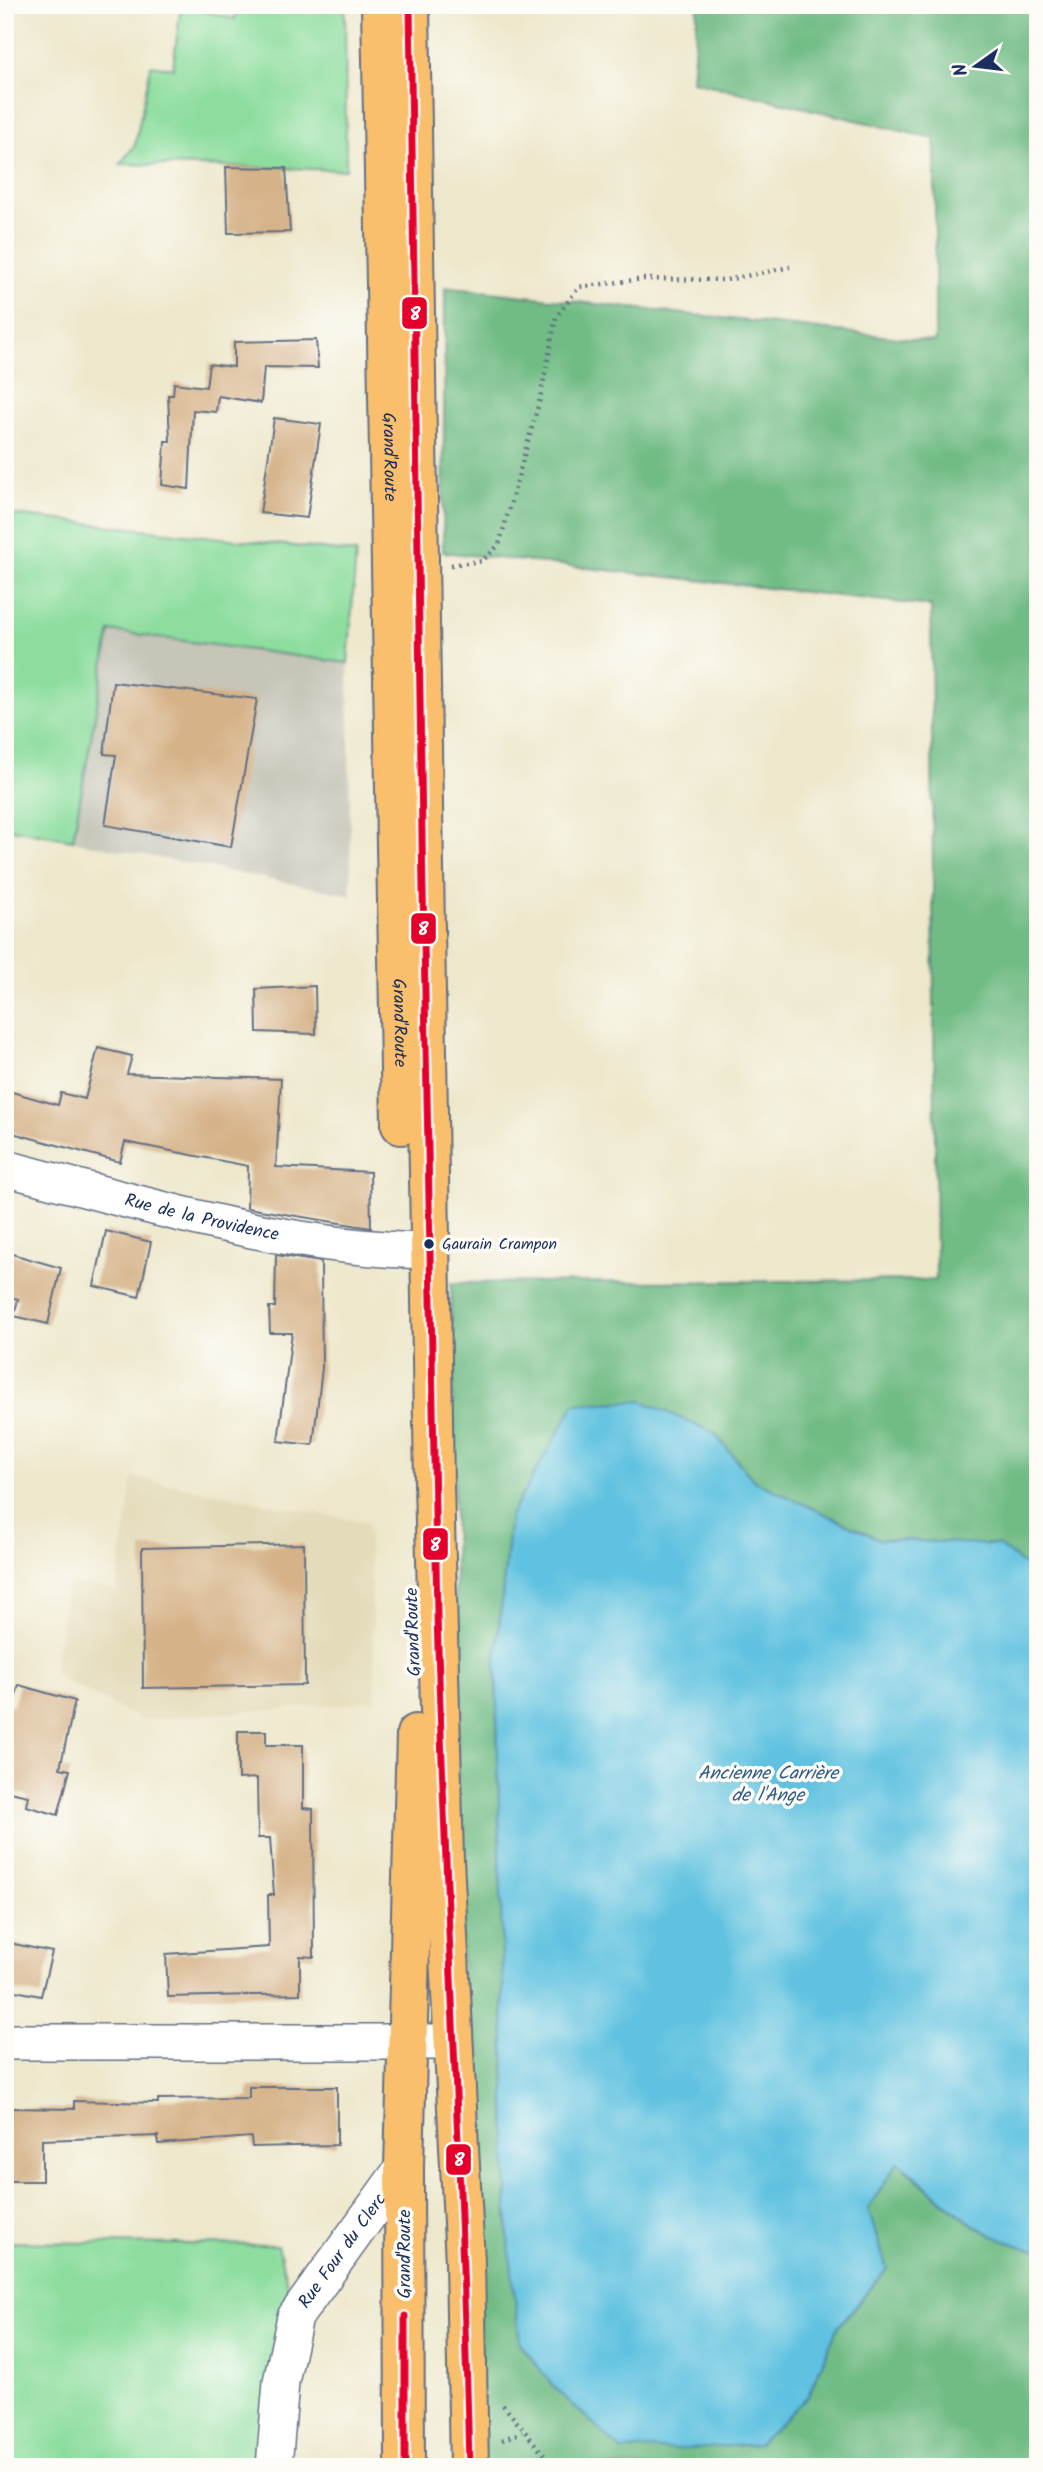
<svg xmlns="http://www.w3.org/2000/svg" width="1043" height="2472" viewBox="0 0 1043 2472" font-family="Kalam,sans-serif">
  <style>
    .built { fill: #e4dbba }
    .industrial { fill: #c6c5b8 }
    .green { fill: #8cdd9e; stroke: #54867e; stroke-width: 2 }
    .forest { fill: #71bc85; stroke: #467672; stroke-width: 2 }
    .water { fill: #61c2e0; stroke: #3e789f; stroke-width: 2 }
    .building { fill: #d5b288 }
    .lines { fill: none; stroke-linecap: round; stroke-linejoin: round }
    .minor-casing { stroke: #646f84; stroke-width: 38 }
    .primary-casing { stroke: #646f84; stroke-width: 42 }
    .path { stroke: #646f84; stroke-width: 4.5; stroke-dasharray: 2 5; stroke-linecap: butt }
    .minor { stroke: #fff; stroke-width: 35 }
    .primary { stroke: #f9bf6d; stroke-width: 38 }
    .bus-1-casing { stroke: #fdfcf7; stroke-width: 12 }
    .bus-1 { stroke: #e4002b; stroke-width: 7 }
    .bus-dot { fill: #1b2f5e; stroke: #fdfcf7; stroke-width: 2.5 }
    .labels { text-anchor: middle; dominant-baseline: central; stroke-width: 7; stroke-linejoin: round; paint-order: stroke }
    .bus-label { font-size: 16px; fill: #1b2f5e; stroke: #fdfcf7; text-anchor: start }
    .street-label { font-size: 18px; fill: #1b2f5e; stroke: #fdfcf7 }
    .water-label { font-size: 19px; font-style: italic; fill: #305b85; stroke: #fdfcf7 }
    .line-badge { stroke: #fdfcf7; stroke-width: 2.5 }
    .badge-label { font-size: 19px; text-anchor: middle; font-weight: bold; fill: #fff }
  </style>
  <rect width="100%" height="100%" fill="#fdfcf7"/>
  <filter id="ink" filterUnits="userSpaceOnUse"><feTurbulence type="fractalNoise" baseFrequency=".0143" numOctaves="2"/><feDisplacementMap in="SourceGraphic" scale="14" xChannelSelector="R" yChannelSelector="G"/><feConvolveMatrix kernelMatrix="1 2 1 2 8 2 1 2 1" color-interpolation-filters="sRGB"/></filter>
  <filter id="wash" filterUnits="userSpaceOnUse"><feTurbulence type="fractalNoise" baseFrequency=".00686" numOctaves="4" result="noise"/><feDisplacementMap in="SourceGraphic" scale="28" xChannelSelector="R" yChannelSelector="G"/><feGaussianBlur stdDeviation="1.57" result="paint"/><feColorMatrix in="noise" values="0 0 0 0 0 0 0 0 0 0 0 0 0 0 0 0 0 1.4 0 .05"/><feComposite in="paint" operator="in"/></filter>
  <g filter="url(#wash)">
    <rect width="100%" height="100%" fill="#ede7cb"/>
    <path class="built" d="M133 1477 368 1523 376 1701 141 1720 53 1674 68 1582 116 1590Z"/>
    <path class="industrial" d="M5 514 356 553 348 663 351 895 5 828Z"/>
    <path class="green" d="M181 5 235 19 238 5H345L346 170 120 164 135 145 151 65 173 68Z
      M5 514 356 553 348 663 110 631 73 840 5 828Z
      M5 2242 278 2245 295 2317 274 2467H5Z"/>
    <path class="forest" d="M698 5H1038V1576L998 1545 879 1539 754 1481 714 1433 510 1516 496 1659 508 2235 808 2396 837 2328 887 2269 868 2209 898 2162C941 2200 978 2240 1038 2250V2467H477L459 1878 451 1283 936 1280 931 606 443 552 445 287 935 342V139L692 81Z"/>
    <path class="water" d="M642 1401 714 1433 754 1481 879 1539 998 1545 1038 1576V2250C973 2239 946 2199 898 2162L868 2209 887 2269 837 2328 808 2396 759 2444 693 2449 621 2450 552 2385 520 2343 508 2235 496 1659 510 1516 575 1404Z"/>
    <g id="blocks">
      <path class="building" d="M226 167 286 168 290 232 228 233Z
        M316 340 318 368 264 367 261 403 218 396 216 412 193 410 189 489 162 485 165 441H170L168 395H173L174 383 206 387 209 364 234 367V342Z
        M274 418 321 424 307 518 260 513Z
        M113 682 257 699 231 847 105 825 116 755 104 754Z
        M315 986 316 1034 257 1032 256 989Z
        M98 1048 132 1056 127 1074 281 1079 276 1167 370 1172 371 1228 247 1208 248 1166 125 1142 120 1162 5 1131V1090L58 1105 61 1093 85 1099Z
        M106 1231 151 1242 139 1297 94 1286Z
        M5 1252 61 1268 48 1324 14 1316 18 1299 5 1296Z
        M276 1255 321 1262 322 1368 313 1445 278 1441 292 1333H270L269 1307H275Z
        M304 1544 305 1685 143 1688 142 1548Z
        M19 1685 75 1701 60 1768 70 1770 58 1815 26 1806 28 1796 5 1791V1704L13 1705Z
        M238 1731H266V1745H303V1808L313 1809 314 1957 300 1956V1994L168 1997 166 1954 269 1947 268 1895H274L270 1838H258L257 1778 238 1779Z
        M5 1942 52 1952 41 1996 5 1989Z
        M249 2087H337V2145L252 2147 251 2137 158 2144V2136L42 2140V2181H5V2108L74 2109V2101L158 2103V2099L249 2098Z"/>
    </g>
  </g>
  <g filter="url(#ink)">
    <use href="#blocks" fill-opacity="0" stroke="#646f84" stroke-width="2"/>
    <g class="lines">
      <defs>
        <g id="minor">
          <path id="s1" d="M5 1168C144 1204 285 1249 429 1251"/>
          <path d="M5 2042H453"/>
          <path id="s2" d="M274 2467 281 2382 295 2317 404 2166"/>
        </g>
        <g id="primary">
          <path id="s3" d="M381 5 401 1125"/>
          <path d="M410 5 434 1484 444 1859 465 2262 469 2467"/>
          <path d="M405 2467 404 2166 416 1734"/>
        </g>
      </defs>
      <use href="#minor" class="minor-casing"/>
      <use href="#primary" class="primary-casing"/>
      <path class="path" d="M451 565 482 561 499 545 540 399 556 317 579 287 644 279 726 280 790 267
        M503 2405 554 2467
        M502 2440 522 2432"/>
      <use href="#minor" class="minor"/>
      <use href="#primary" class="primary"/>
      <defs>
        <path id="bus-1" d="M410 5C419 541 423 1078 437 1614 445 1898 463 2182 469 2467
          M405 2316V2467"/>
      </defs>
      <use href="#bus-1" class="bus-1-casing"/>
      <use href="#bus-1" class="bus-1"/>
    </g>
  </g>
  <circle class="bus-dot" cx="429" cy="1244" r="6"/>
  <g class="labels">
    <g class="bus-label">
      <text x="442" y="1244">Gaurain Crampon</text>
    </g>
    <g class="street-label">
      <text stroke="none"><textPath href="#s3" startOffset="452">Grand'Route</textPath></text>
      <text stroke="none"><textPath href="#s3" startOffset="1018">Grand'Route</textPath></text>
      <text stroke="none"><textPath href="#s1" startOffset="203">Rue de la Providence</textPath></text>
      <text transform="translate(414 1632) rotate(-92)">Grand'Route</text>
      <text stroke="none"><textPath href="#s2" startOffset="233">Rue Four du Clerc</textPath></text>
      <text transform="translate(405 2254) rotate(-90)">Grand'Route</text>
    </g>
    <g class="water-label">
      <text x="768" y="1774">Ancienne Carrière<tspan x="768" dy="22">de l'Ange</tspan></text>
    </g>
  </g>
  <g class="line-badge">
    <rect x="401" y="296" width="27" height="34" rx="7" fill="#e4002b"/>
    <rect x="410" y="912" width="27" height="33" rx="7" fill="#e4002b"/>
    <rect x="422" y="1527" width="27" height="34" rx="7" fill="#e4002b"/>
    <rect x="445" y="2143" width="27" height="33" rx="7" fill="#e4002b"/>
  </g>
  <g class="badge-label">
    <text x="415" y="320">8</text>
    <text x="423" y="935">8</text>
    <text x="435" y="1551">8</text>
    <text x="459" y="2166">8</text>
  </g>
  <rect width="1043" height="2472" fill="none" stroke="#fdfcf7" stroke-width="28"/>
  <g transform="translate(976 66) rotate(256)" stroke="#fdfcf7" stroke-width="5" paint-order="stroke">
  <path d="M0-5L12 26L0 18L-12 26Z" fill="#1b2f5e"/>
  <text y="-10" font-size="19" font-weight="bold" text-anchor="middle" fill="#1b2f5e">N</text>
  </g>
</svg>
